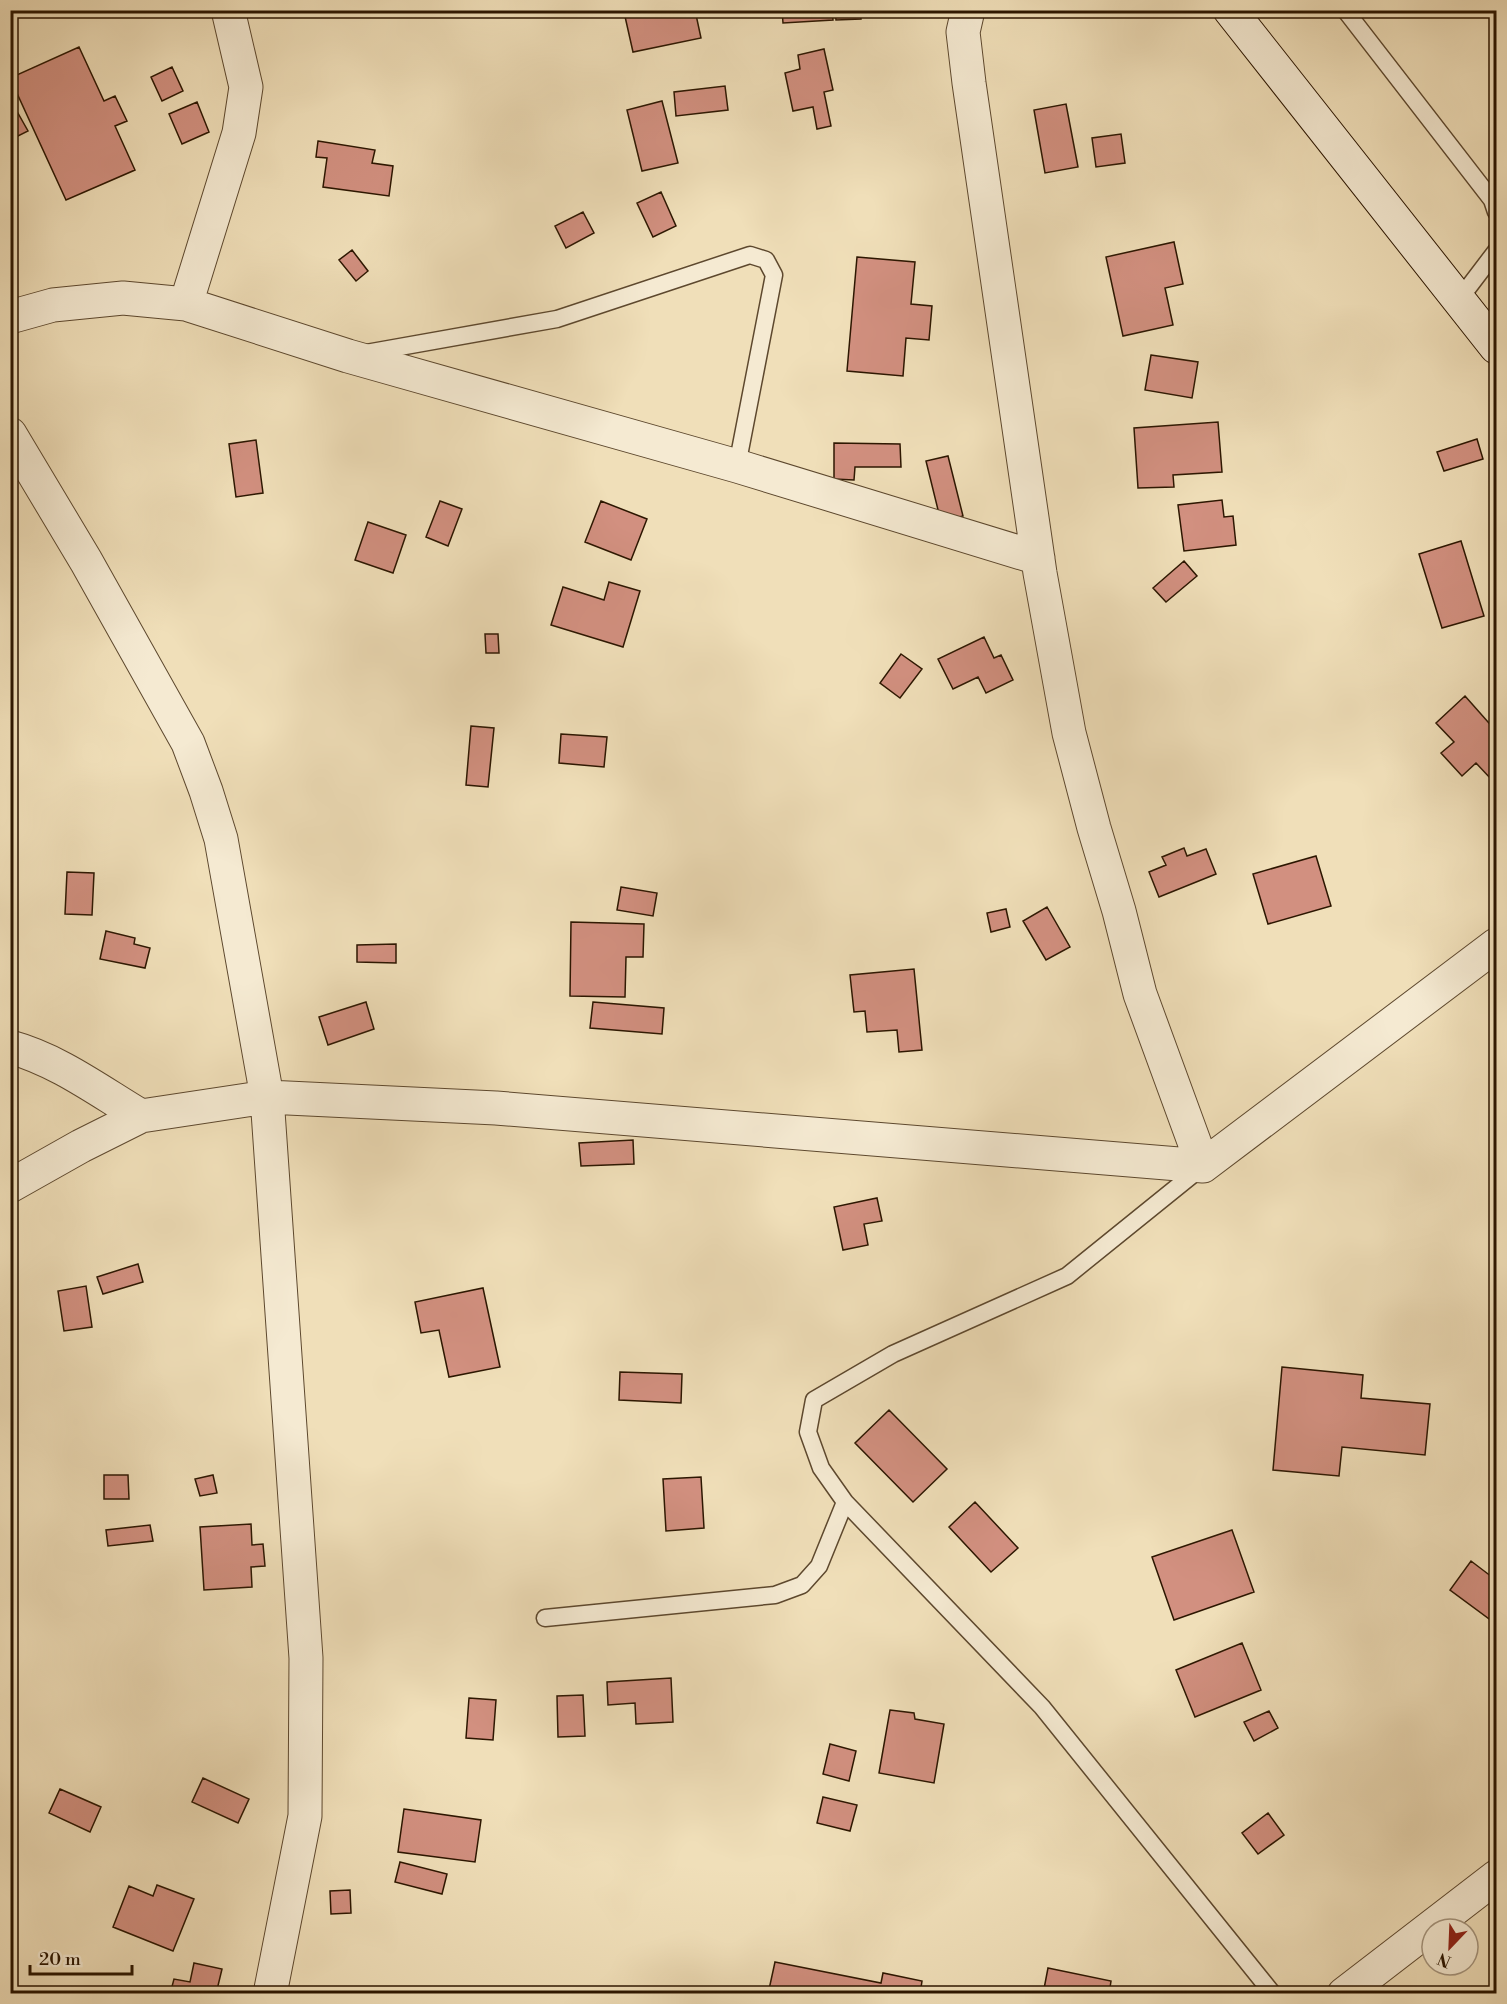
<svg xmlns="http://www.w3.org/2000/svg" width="1507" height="2004" viewBox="0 0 1507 2004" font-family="'Libre Bodoni',serif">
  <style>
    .building { fill: #d29080; stroke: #2c1600; stroke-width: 1.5 }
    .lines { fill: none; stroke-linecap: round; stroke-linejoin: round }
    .service-casing { stroke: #5d482e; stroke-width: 19 }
    .minor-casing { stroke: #5d482e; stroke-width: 35 }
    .tertiary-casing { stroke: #5d482e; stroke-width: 35 }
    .secondary-casing { stroke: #2c1600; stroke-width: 35 }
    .service { stroke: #f5ead2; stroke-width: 16 }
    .minor { stroke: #f5ead2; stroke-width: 33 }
    .tertiary { stroke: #f5ead2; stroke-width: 33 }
    .secondary { stroke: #f5ead2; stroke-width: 33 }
  </style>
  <rect width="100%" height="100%" fill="#f0dfb9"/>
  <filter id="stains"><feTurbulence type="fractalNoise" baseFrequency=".00333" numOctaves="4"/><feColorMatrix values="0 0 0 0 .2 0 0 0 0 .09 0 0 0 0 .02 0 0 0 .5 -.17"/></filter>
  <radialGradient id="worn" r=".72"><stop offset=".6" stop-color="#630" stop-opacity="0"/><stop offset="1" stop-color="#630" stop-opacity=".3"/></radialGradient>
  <path class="building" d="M634 10H695L701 38 633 52 624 12Z
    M782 10H832L833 20 783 23Z
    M835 10H860L861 19 836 20Z
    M79 47 104 101 115 96 127 121 115 126 135 170 66 200 10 78Z
    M824 49 833 90 824 92 831 126 817 129 813 107 793 111 785 73 800 69 798 55Z
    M172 67 183 91 162 101 151 77Z
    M725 86 728 110 676 116 674 92Z
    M10 99 28 131 10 140Z
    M662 101 678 163 642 171 627 110Z
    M197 102 209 132 182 144 169 114Z
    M1066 104 1078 167 1045 173 1034 110Z
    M1121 134 1125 163 1096 167 1092 138Z
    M318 141 375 150 372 163 393 166 389 196 323 187 327 158 316 157Z
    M661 192 676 226 653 237 637 203Z
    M583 212 594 233 566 248 555 226Z
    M1174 242 1183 284 1165 288 1173 325 1123 336 1106 257Z
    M352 250 368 271 356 281 339 260Z
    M857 257 915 262 911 304 932 306 929 340 906 338 903 376 847 371Z
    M1151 355 1198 362 1192 398 1145 390Z
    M1218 422 1222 472 1173 475 1174 487 1138 488 1134 428Z
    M1477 439 1483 459 1444 471 1437 452Z
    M256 440 263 493 236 497 229 444Z
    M834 443 900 444 901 467H855L854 480 834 479Z
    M948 456 963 516 941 522 926 461Z
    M1222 500 1224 517 1233 516 1236 545 1184 551 1178 505Z
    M440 501 462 509 448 546 426 537Z
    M601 501 647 519 631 560 585 542Z
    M368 522 406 535 393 573 355 560Z
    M1461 541 1484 616 1442 628 1419 554Z
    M1184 561 1197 576 1166 602 1153 588Z
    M609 582 640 591 623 647 551 625 563 587 604 600Z
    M485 634H498L499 653H486Z
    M984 637 994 658 1001 655 1013 680 986 693 978 677 953 689 938 659Z
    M901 654 922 669 900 698 880 683Z
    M1465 696 1496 731V774L1491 779 1476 763 1462 776 1441 753 1454 742 1436 723Z
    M471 726 494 728 488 787 466 785Z
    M561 734 607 737 604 767 559 763Z
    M1184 848 1187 856 1206 849 1216 874 1159 897 1149 872 1166 865 1162 857Z
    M1316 856 1331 906 1268 924 1253 874Z
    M67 872 94 873 92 915 65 914Z
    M621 887 657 893 653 916 617 910Z
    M1047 907 1070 947 1046 960 1023 921Z
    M1006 909 1010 927 991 932 987 913Z
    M571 922 644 924 643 957H626L625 997 570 996Z
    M106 931 135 938 134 944 150 948 145 968 100 959Z
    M396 944V963L357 962V945Z
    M914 969 922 1050 899 1052 897 1030 867 1032 865 1011 854 1012 850 975Z
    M366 1002 374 1029 328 1045 319 1017Z
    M593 1002 664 1008 662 1034 590 1028Z
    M633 1140 634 1164 581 1166 579 1143Z
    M877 1198 882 1221 864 1224 868 1245 843 1250 834 1207Z
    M138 1264 143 1282 103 1294 97 1277Z
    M86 1286 92 1327 64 1331 58 1291Z
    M483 1288 500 1367 449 1377 439 1330 421 1333 415 1302Z
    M1282 1367 1363 1375 1361 1398 1430 1404 1425 1455 1342 1447 1339 1476 1273 1470Z
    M620 1372 682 1374 681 1403 619 1400Z
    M889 1410 947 1469 913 1502 855 1443Z
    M104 1475H128L129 1499H104Z
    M213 1475 217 1493 200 1496 195 1479Z
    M701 1477 704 1528 666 1531 663 1479Z
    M975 1502 1018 1548 991 1572 949 1527Z
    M251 1524 252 1545 263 1544 265 1566 251 1567 252 1587 204 1590 200 1527Z
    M150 1525 153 1541 108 1546 106 1530Z
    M1232 1530 1254 1592 1174 1620 1152 1557Z
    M1471 1561 1496 1580V1624L1450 1590Z
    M1242 1643 1261 1690 1195 1717 1176 1670Z
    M671 1678 673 1722 636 1724 635 1703 608 1705 607 1682Z
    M583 1695 585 1736 558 1737 557 1696Z
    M469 1698 496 1700 493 1740 466 1738Z
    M890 1710 914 1713 915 1719 944 1724 934 1783 879 1773Z
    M1269 1711 1278 1728 1254 1741 1244 1722Z
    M830 1744 856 1751 849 1781 823 1774Z
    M203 1778 249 1799 238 1823 192 1802Z
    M60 1789 101 1807 90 1832 49 1813Z
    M823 1797 857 1805 850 1831 817 1823Z
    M404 1809 481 1820 475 1862 398 1852Z
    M1268 1813 1284 1835 1258 1854 1242 1833Z
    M400 1862 447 1874 442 1894 395 1882Z
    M157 1885 194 1899 173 1951 113 1927 129 1886 153 1896Z
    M350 1890 351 1913 331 1914 330 1891Z
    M775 1962 881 1983 883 1973 922 1981 920 1994H768Z
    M194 1963 222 1969 216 1994H170L174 1979 190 1982Z
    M1048 1968 1111 1981 1109 1994H1043Z"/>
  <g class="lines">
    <defs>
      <path id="service" d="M1345 10 1492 200 1496 212
        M1458 301 1496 251
        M366 353 557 319 750 255 766 260 774 275 737 466
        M1202 1167 1067 1276 893 1354 814 1400 808 1432 821 1468 845 1502 1042 1707 1273 1994
        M545 1618 775 1595 802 1585 819 1566 845 1502"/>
      <path id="minor" d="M968 10 963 32 969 83 1040 573 1069 733 1094 828 1119 911 1140 994 1203 1166
        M186 304 348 356 737 466 1038 558
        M10 317 53 305 123 298 186 304 239 133 246 87 228 10
        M10 434 86 561 188 743 206 791 221 839 267 1097 496 1108 1203 1166 1496 945
        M10 1047C58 1060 99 1091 141 1116
        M10 1186 81 1146 141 1116 267 1097 306 1658 305 1816 270 1994"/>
      <path id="tertiary" d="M1344 1994 1496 1877"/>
      <path id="secondary" d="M1230 10 1496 347"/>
    </defs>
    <use href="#service" class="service-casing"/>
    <use href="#minor" class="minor-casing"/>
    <use href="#tertiary" class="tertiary-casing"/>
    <use href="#secondary" class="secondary-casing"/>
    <use href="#service" class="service"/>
    <use href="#minor" class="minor"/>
    <use href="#tertiary" class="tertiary"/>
    <use href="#secondary" class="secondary"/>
  </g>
  <rect width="1507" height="2004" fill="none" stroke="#f0dfb9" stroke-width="36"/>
  <rect x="12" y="12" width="1483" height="1980" fill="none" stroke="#2c1600" stroke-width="3"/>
  <rect x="18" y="18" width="1471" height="1968" fill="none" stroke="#2c1600" stroke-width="1.5"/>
  <g transform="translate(1450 1947) rotate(203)"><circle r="28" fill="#f5ead2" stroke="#a5957e" stroke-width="1.5"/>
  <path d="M0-4.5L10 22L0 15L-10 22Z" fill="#8f2418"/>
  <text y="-9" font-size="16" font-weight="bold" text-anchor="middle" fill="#2c1600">N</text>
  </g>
  <path d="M30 1965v9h102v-9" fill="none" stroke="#2c1600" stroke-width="3"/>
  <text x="39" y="1965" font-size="18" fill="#2c1600" stroke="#f5ead2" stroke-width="4.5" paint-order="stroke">20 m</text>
  <rect width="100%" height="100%" filter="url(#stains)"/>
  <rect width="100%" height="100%" fill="url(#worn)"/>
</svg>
